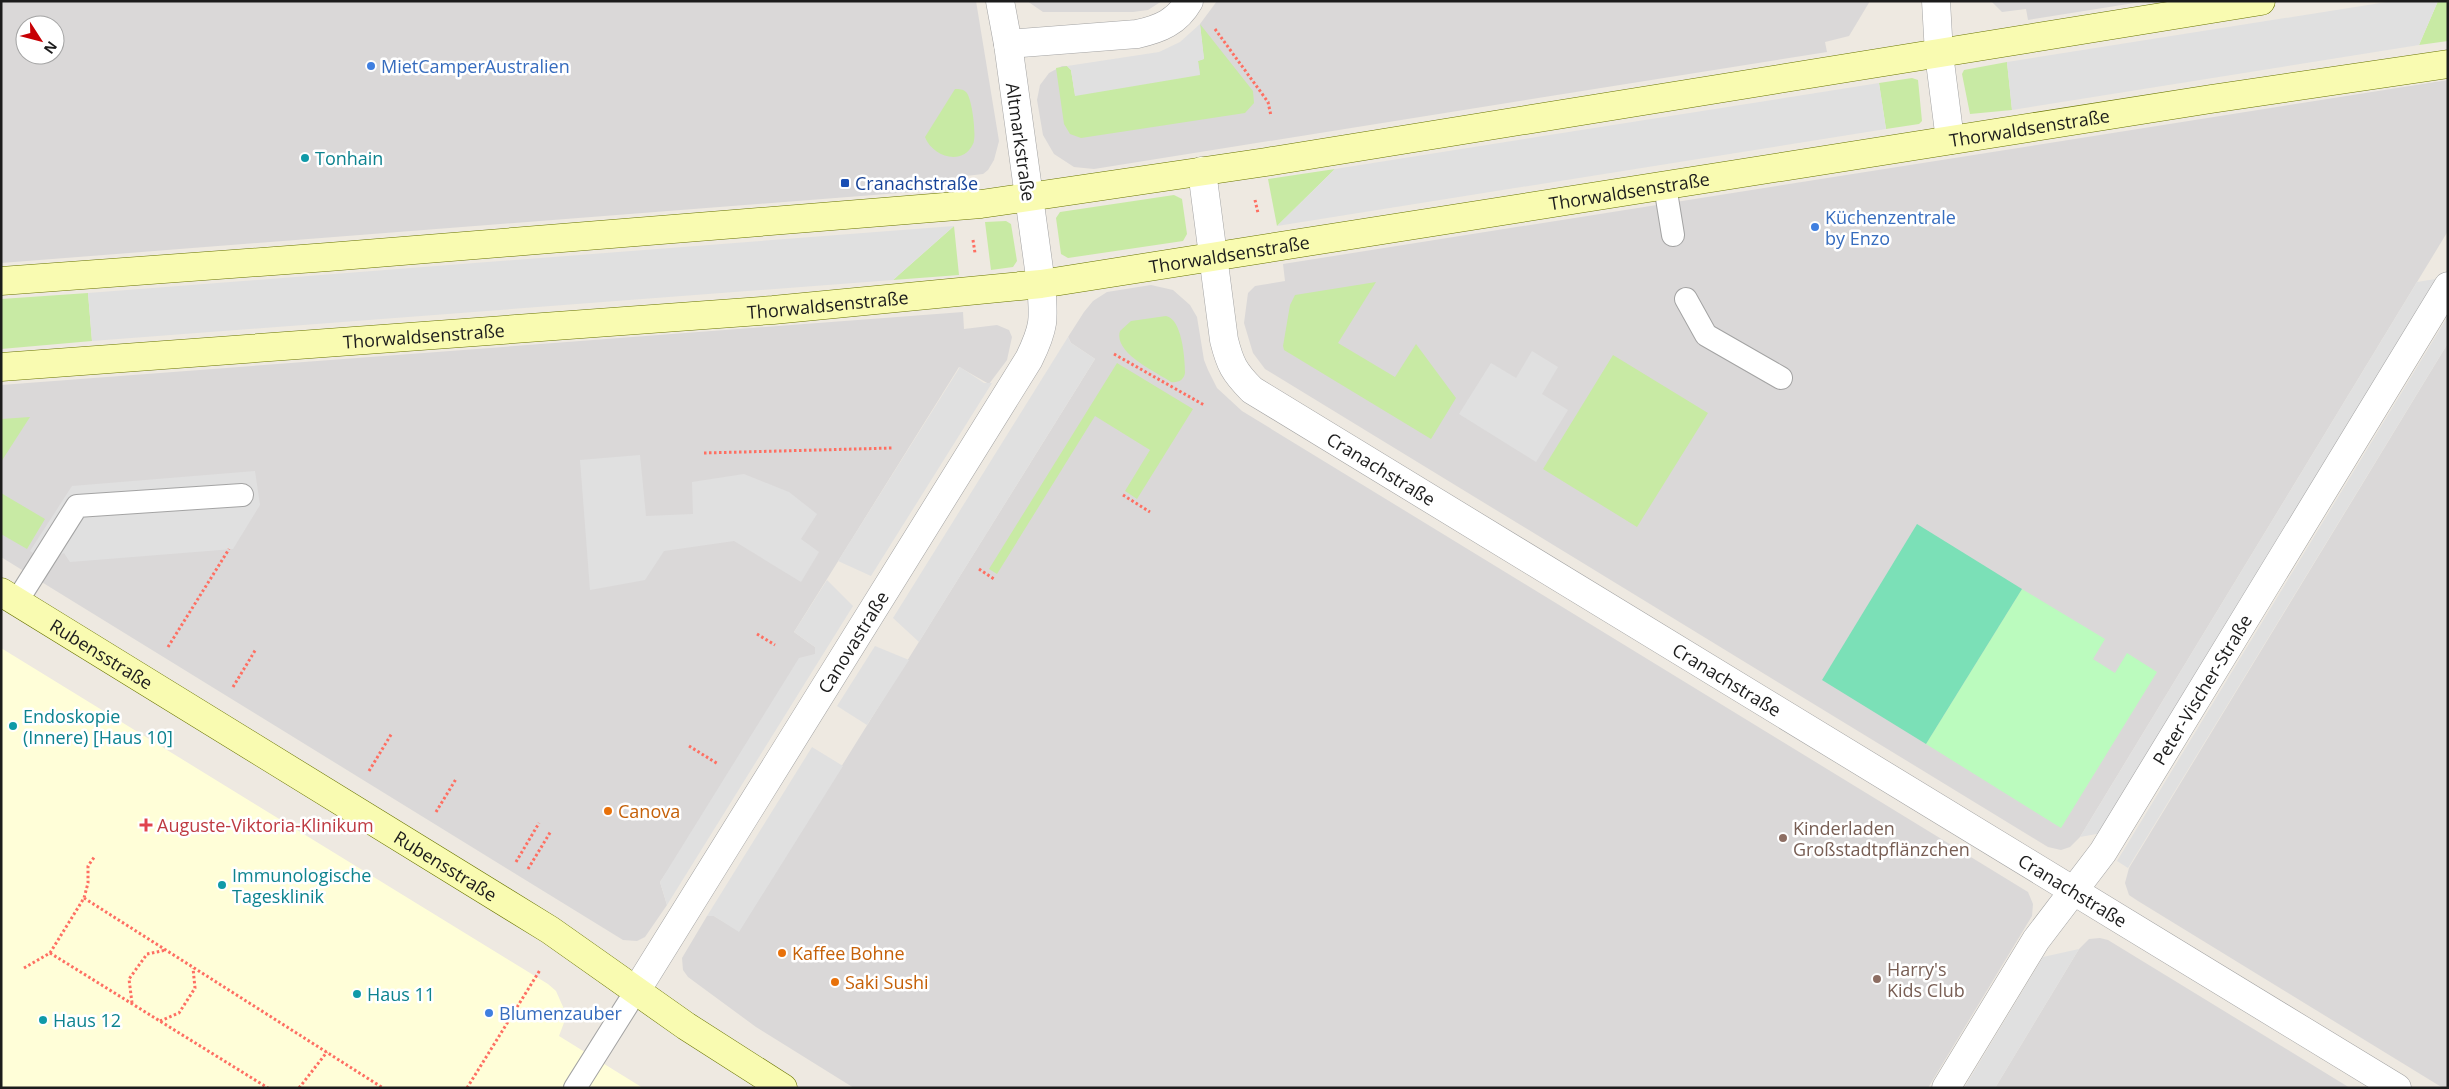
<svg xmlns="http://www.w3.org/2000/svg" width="2449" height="1089" viewBox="0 0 2449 1089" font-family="'Open Sans',sans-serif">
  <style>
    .residential { fill: #dad8d8; fill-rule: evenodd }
    .education { fill: #fffed8 }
    .grass { fill: #c8eaa4 }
    .park { fill: #bbfbbe }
    .pitch { fill: #7be0b7 }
    .parking { fill: #e0e0e0 }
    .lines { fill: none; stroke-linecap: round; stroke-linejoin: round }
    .lane-casing { stroke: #a3a3a3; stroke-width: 24 }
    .street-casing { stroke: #a3a3a3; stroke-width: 29 }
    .secondary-casing { stroke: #697402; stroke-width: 29 }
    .path { stroke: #fe6f62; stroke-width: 3; stroke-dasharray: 2.5 2.5; stroke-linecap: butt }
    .lane { stroke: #fff; stroke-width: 22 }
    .street { stroke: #fff; stroke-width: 28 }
    .secondary { stroke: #f9fbb1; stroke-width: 28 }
    .shop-dot { fill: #3f7fe0; stroke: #fff; stroke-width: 2 }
    .culture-dot { fill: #0f9aa8; stroke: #fff; stroke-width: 2 }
    .transit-dot { fill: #1a4fb4; stroke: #fff; stroke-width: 2 }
    .food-dot { fill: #e8710a; stroke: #fff; stroke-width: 2 }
    .health-dot { fill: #e0444e; stroke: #fff; stroke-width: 2 }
    .education-dot { fill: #8d6e63; stroke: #fff; stroke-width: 2 }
    .labels { text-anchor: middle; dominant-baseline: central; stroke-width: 5; stroke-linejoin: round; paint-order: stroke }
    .shop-label { font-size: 18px; fill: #366cbe; stroke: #fff; text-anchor: start }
    .street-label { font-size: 18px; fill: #1c1c1c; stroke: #fff }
    .culture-label { font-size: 18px; fill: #0d838f; stroke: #fff; text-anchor: start }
    .transit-label { font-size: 18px; fill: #164399; stroke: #fff; text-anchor: start }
    .food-label { font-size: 18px; fill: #c56008; stroke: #fff; text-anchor: start }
    .health-label { font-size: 18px; fill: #be3a42; stroke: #fff; text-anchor: start }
    .education-label { font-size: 18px; fill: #785e54; stroke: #fff; text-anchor: start }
  </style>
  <rect width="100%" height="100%" fill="#eee9e1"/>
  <path class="residential" d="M1 1H976L999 141 994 160 988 170 983 174 949 178 950 189 1 263ZM25 25H55V55H25Z
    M1027 1H1162L1148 10 1133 12H1043Z
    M1217 1H1870L1849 36 1825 42 1827 52 1094 169 1074 167 1054 154 1043 135 1037 100 1040 85 1049 73 1062 66H1067L1075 95 1204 59 1200 24Z
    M1991 1H2147L2028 20 2026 9 2002 12Z
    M2448 80V231L2080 837 2070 847 2061 850 2048 847 1265 369 1253 353 1244 323 1248 293 1255 286 1285 281 1283 264Z
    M1151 285 1173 290 1190 305 1197 317 1204 360 1208 370 1217 388 1242 411 2028 892 2033 904 2032 916 1928 1088H854L756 1027 688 977 683 970 682 958 707 916H714L739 931 1095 359 1071 343 1068 337 1084 312 1093 301 1107 292Z
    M963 312 964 329 997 325 1009 330 1012 337 1007 360 989 384 959 367 794 632 815 647V654L660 882 667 905 645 937 637 941 623 940 1 557V385Z
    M2448 343V1088H2443L2138 901 2129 895 2125 883 2129 868Z
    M2100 938 2108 940 2350 1088H1995L2079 949 2089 939Z"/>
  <path class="education" d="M1 648 548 984 556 991 564 1009 565 1020 559 1036 643 1088H1Z"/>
  <path class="grass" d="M2438 1H2448V41L2419 45Z
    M1200 24 1253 91 1254 103 1245 113 1081 138 1070 134 1064 124 1056 68 1067 66 1071 70 1075 95 1200 74 1198 61 1204 59Z
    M2007 62 2012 110 1970 114 1962 74 1964 70Z
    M1912 78 1918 80 1922 121 1919 124 1886 129 1879 83Z
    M955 89C959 89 963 89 966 92 972 97 977 137 973 144 962 167 932 156 925 137Z
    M1335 169 1277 226 1268 179Z
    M1174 195 1182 199 1187 234 1183 241 1068 258 1061 254 1056 218 1060 212Z
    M1006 221 1011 224 1017 261 1013 267 991 270 985 222Z
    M954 226 959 275 893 280Z
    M1376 282 1338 343 1395 377 1416 344 1456 398 1431 439 1284 350 1283 346 1290 305 1295 295Z
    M88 293 92 341 1 349V299Z
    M1166 316C1182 319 1185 358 1185 373 1184 380 1178 383 1171 382 1156 372 1113 353 1120 331L1131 321Z
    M1613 355 1708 413 1637 527 1543 469Z
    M1117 363 1193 409 1137 499 1125 491 1150 450 1095 416 997 574 989 569Z
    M30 417 1 462V419Z
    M1 493 45 519 27 549 1 534Z"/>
  <path class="park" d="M2022 589 2105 639 2093 659 2115 673 2127 653 2157 672 2061 828 1926 744Z"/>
  <path class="pitch" d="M1917 524 2022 589 1926 744 1822 680Z"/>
  <path class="parking" d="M2393 1H2438L2419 45 2012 110 2007 62Z
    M1200 24 1204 59 1198 61 1200 75 1075 96 1071 70 1067 66 1159 52 1180 42Z
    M1879 83 1886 129 1277 226 1335 169Z
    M954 226 893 280 92 341 88 293Z
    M2448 277 2113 831 2080 837 2417 282Z
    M2448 316V343L2128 868 2117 861Z
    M1068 337 1071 343 1095 359 919 642 893 618Z
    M1532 351 1558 367 1542 394 1568 410 1536 462 1459 414 1491 363 1516 378Z
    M960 367 984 383H992L871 576 838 561Z
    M640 455 646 516 693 514 692 482 744 474 789 492 817 514 801 539 819 552 801 582 734 541 664 551 645 580 590 590 580 460Z
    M255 471 260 505 233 549 70 562 64 553 46 562 30 551 72 486Z
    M827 580 853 606 667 905 660 882 799 658 815 654V647L794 632Z
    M875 646 909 660 867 725 837 706Z
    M812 747 843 766 739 932 714 916H707Z
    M2079 949 1995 1088H1964L2043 957Z"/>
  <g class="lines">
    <defs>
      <path id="lane" d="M1665 186 1673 235
        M1686 299 1706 335 1781 378
        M17 601 77 506 242 495
        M575 1088 636 991"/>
      <g id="street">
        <path d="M1936 1 1939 54 1950 140"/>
        <path d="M1008 44 1137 34C1160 29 1177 22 1189 1"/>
        <path id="s1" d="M1202 171 1224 340C1230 364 1234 372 1252 390L2397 1088"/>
        <path id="s2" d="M636 991 1029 359C1045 326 1044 319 1041 284L1008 44 1000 1"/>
        <path id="s3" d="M1946 1088 2036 940 2103 852 2448 286"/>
      </g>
      <g id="secondary">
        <path d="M1 281 328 257 981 204 1266 162 2261 1"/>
        <path id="s4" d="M1 367 773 310 1041 284 2211 99 2448 64"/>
        <path id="s5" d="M1 592 550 930 686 1026 783 1088"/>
      </g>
    </defs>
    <use href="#lane" class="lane-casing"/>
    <use href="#street" class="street-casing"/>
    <use href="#secondary" class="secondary-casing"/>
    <path class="path" d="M1215 29 1268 102 1271 116
      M1255 200 1258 213
      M973 240 975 253
      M1114 354 1204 405
      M704 453 893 448
      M1123 495 1150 512
      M979 569 994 579
      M757 634 775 645
      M168 647 229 549
      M233 687 256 649
      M689 746 718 764
      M369 771 392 733
      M436 812 456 779
      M516 862 539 823
      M528 869 551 831
      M84 898 383 1088
      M50 953 268 1088
      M24 968 50 953 84 898 88 883V866L95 856
      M132 1003 129 979 147 954 166 950
      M160 1021 179 1013 195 988 193 968
      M299 1088 327 1052
      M467 1088 540 970"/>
    <use href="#lane" class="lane"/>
    <use href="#street" class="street"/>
    <use href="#secondary" class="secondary"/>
  </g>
  <g class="shop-dot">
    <circle cx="371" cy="66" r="5"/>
    <circle cx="1815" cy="227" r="5"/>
    <circle cx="489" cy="1013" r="5"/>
  </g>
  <g class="culture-dot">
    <circle cx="305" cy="158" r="5"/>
    <circle cx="13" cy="726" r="5"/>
    <circle cx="222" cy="885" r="5"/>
    <circle cx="357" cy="994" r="5"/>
    <circle cx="43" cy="1020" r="5"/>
  </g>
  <rect class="transit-dot" x="840" y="178" width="10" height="10" rx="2.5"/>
  <g class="food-dot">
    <circle cx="608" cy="811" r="5"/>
    <circle cx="782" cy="953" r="5"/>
    <circle cx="835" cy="982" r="5"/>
  </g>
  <path class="health-dot" d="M143.5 817.5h5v5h5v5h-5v5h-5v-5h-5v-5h5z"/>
  <g class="education-dot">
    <circle cx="1783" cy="838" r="5"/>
    <circle cx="1877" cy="979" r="5"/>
  </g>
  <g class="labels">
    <g class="shop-label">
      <text x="381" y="66">MietCamperAustralien</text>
      <text x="1825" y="217">Küchenzentrale<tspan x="1825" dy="21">by Enzo</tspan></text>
      <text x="499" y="1013">Blumenzauber</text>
    </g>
    <g class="street-label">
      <text stroke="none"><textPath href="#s4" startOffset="2044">Thorwaldsenstraße</textPath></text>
      <text transform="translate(1021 142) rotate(82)">Altmarkstraße</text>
      <text stroke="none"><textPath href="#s4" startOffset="1639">Thorwaldsenstraße</textPath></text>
      <text stroke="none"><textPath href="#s4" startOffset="1234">Thorwaldsenstraße</textPath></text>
      <text stroke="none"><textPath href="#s4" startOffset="829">Thorwaldsenstraße</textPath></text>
      <text stroke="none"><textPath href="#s4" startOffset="424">Thorwaldsenstraße</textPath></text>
      <text stroke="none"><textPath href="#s1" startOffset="380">Cranachstraße</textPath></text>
      <text stroke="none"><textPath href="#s2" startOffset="411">Canovastraße</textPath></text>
      <text stroke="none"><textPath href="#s5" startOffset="118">Rubensstraße</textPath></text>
      <text stroke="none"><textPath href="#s1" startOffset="785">Cranachstraße</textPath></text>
      <text stroke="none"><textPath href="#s3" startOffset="474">Peter-Vischer-Straße</textPath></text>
      <text stroke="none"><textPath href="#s5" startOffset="522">Rubensstraße</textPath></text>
      <text stroke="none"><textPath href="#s1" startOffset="1190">Cranachstraße</textPath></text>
    </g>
    <g class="culture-label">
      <text x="315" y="158">Tonhain</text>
      <text x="23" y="716">Endoskopie<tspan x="23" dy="21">(Innere) [Haus 10]</tspan></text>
      <text x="232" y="875">Immunologische<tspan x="232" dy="21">Tagesklinik</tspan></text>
      <text x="367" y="994">Haus 11</text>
      <text x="53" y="1020">Haus 12</text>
    </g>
    <g class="transit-label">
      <text x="855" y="183">Cranachstraße</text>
    </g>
    <g class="food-label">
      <text x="618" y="811">Canova</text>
      <text x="792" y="953">Kaffee Bohne</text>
      <text x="845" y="982">Saki Sushi</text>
    </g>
    <g class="health-label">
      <text x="157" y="825">Auguste-Viktoria-Klinikum</text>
    </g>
    <g class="education-label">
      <text x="1793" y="828">Kinderladen<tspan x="1793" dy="21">Großstadtpflänzchen</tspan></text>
      <text x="1887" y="969">Harry's<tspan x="1887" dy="21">Kids Club</tspan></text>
    </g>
  </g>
  <rect width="2449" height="1089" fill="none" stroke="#1c1c1c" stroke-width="5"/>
  <g transform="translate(40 40) rotate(126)"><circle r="24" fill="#ffffff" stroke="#a4a4a4"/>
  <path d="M0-4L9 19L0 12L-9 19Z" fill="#c70004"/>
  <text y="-8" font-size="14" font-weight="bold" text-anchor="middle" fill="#1c1c1c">N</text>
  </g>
</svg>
